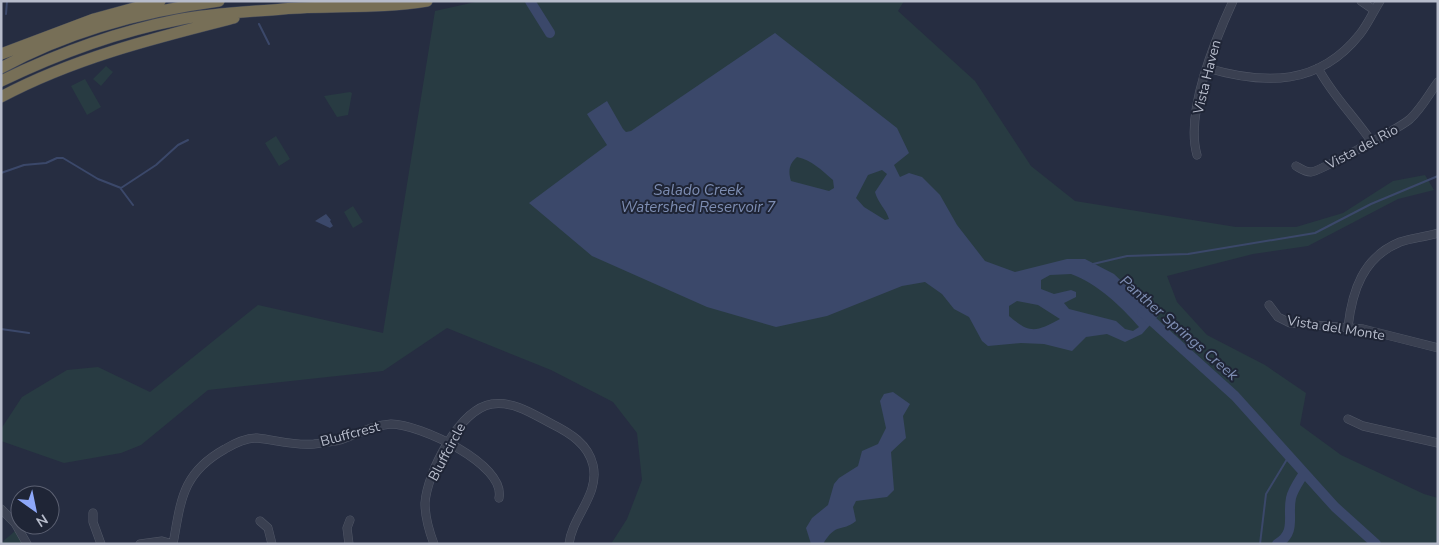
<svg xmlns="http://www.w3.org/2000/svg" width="1439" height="545" viewBox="0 0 1439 545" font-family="'Nunito Sans',sans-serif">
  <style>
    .green { fill: #283b42 }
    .water { fill: #3b486a; fill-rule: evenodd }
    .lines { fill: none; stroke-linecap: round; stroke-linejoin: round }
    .stream { stroke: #3b486a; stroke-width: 2 }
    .river { stroke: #3b486a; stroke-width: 10 }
    .minor-casing { stroke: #525868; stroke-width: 9 }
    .highway-casing { stroke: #424858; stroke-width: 12 }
    .minor { stroke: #3a4051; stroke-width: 8 }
    .highway { stroke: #776f57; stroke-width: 11 }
    .labels { text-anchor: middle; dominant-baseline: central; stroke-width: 4; stroke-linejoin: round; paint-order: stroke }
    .street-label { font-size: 14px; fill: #b7bccb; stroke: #1f2536 }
    .water-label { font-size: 15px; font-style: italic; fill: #7d8db2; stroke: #1f2536 }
  </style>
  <rect width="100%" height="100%" fill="#262d41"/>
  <path class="green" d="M480 1H904L898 11 975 81 1031 166 1075 201 1236 227H1296L1343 213 1393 181 1425 175 1434 190 1398 199 1308 246 1253 254 1167 276 1177 302 1207 335 1265 365 1306 393 1300 425 1341 455 1424 494 1438 498V544H611L627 519 642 480 637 433 613 402 551 370 447 328 383 371 208 390 141 445 121 453 64 463 1 441V429L22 397 67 370 98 367 150 392 258 305 383 333 435 11Z
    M106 66 113 72 101 86 93 79Z
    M85 79 101 107 87 115 71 86Z
    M350 92 352 93 348 115 337 117 324 96Z
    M276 136 290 159 279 166 265 143Z
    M353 206 363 222 353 228 344 212Z
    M15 531 23 544H1V543Z"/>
  <path class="water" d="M775 33 897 128 909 153 894 165 900 177 909 173 922 177 940 195 957 225 985 261 1015 272 1067 259H1085L1114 274 1158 316 1142 334 1125 342 1107 334 1086 337 1072 351 1044 344 1021 343 988 346 982 341 969 317 954 309 942 294 925 282 902 286 827 316 776 327 707 307 592 256 529 203 607 145 587 114 607 101 623 129 626 132 631 131ZM797 157C812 160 821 170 833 180L834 188 829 191 791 181C788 171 789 164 797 157ZM882 170 887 174 875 192C878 203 886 209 889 219L885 220 864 207 856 198 868 175ZM1071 274C1098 284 1121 306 1139 327L1133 331 1125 329 1116 321 1069 309 1064 303 1076 297V292L1071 290 1054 294 1041 289V280L1050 275ZM1017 301 1038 305 1060 319C1036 332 1030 334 1009 316V306Z
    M326 214 331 220 330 221 333 226 330 228 315 221Z
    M893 392 910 404 903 416 906 438 891 452 894 490 887 497 856 501 853 507 856 521C841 533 837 521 823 544H811L806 528 812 518 828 505 834 484 839 478 858 466 862 451 878 444 886 428 880 401 884 394Z"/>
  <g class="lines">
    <path class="stream" d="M6 14 7 1
      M259 24 269 44
      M1 173 24 165 46 163 57 158H63L98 179 121 188 156 165 178 145 188 140
      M121 189 133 205
      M1093 264 1127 256 1188 254 1315 233 1371 204 1438 176
      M1 329 29 333
      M1260 544 1266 494 1289 456"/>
    <path class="river" d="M530 1 550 33
      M1142 312 1235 396 1335 507 1376 544
      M1277 544C1297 532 1287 516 1291 498 1293 489 1300 480 1304 473"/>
    <defs>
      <path id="minor" d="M1361 1 1374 10
        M1207 68C1265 85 1319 86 1360 34 1368 24 1373 12 1380 1
        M1318 68C1332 95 1354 116 1371 141
        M1197 155C1185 113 1215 40 1233 1
        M1296 166C1301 169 1305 172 1311 172 1318 172 1403 126 1410 119 1421 109 1429 94 1438 82
        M1269 305 1278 317 1290 323 1363 329 1438 348
        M1348 327C1352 291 1363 257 1400 242 1412 238 1425 237 1438 233
        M1348 419 1363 426 1438 443
        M1 509 15 523 27 544
        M93 513V522L101 544
        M260 521 268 528 272 544
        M140 544 162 541 173 544
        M173 544C181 500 182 473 225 449 235 443 245 438 257 438 276 440 294 446 314 444 322 443 332 442 340 440 357 434 373 425 391 424 419 424 506 464 499 498
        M349 544 347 528 350 520
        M434 544C429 531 425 518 425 503 427 473 459 409 492 404 514 401 533 414 552 424 570 433 588 444 593 465 600 495 572 516 569 544"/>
      <path id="highway" d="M1 54 94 19 160 1
        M1 68C68 31 144 11 219 1
        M1 81C57 54 116 32 177 20 212 13 248 12 283 9 331 5 380 9 427 1
        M1 97C74 58 155 38 234 18"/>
    </defs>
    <use href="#minor" class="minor-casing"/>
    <use href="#highway" class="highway-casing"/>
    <use href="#minor" class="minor"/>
    <use href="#highway" class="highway"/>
  </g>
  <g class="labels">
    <g class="street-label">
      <text transform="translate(1207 77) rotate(-76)">Vista Haven</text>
      <text transform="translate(1362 147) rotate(-28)">Vista del Rio</text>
      <text transform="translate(1336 328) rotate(9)">Vista del Monte</text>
      <text transform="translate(350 434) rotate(-15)">Bluffcrest</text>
      <text transform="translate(447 452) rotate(-62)">Bluffcircle</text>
    </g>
    <g class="water-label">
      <text x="698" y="190">Salado Creek<tspan x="698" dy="17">Watershed Reservoir 7</tspan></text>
      <text transform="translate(1179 328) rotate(41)">Panther Springs Creek</text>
    </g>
  </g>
  <rect width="1439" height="545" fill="none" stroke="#b7bccb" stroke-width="5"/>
  <g transform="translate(35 510) rotate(147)"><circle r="24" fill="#1f2536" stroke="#5c6172"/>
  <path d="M0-4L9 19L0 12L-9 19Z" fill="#8ea8f9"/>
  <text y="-8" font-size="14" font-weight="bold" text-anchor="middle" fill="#b7bccb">N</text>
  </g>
</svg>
